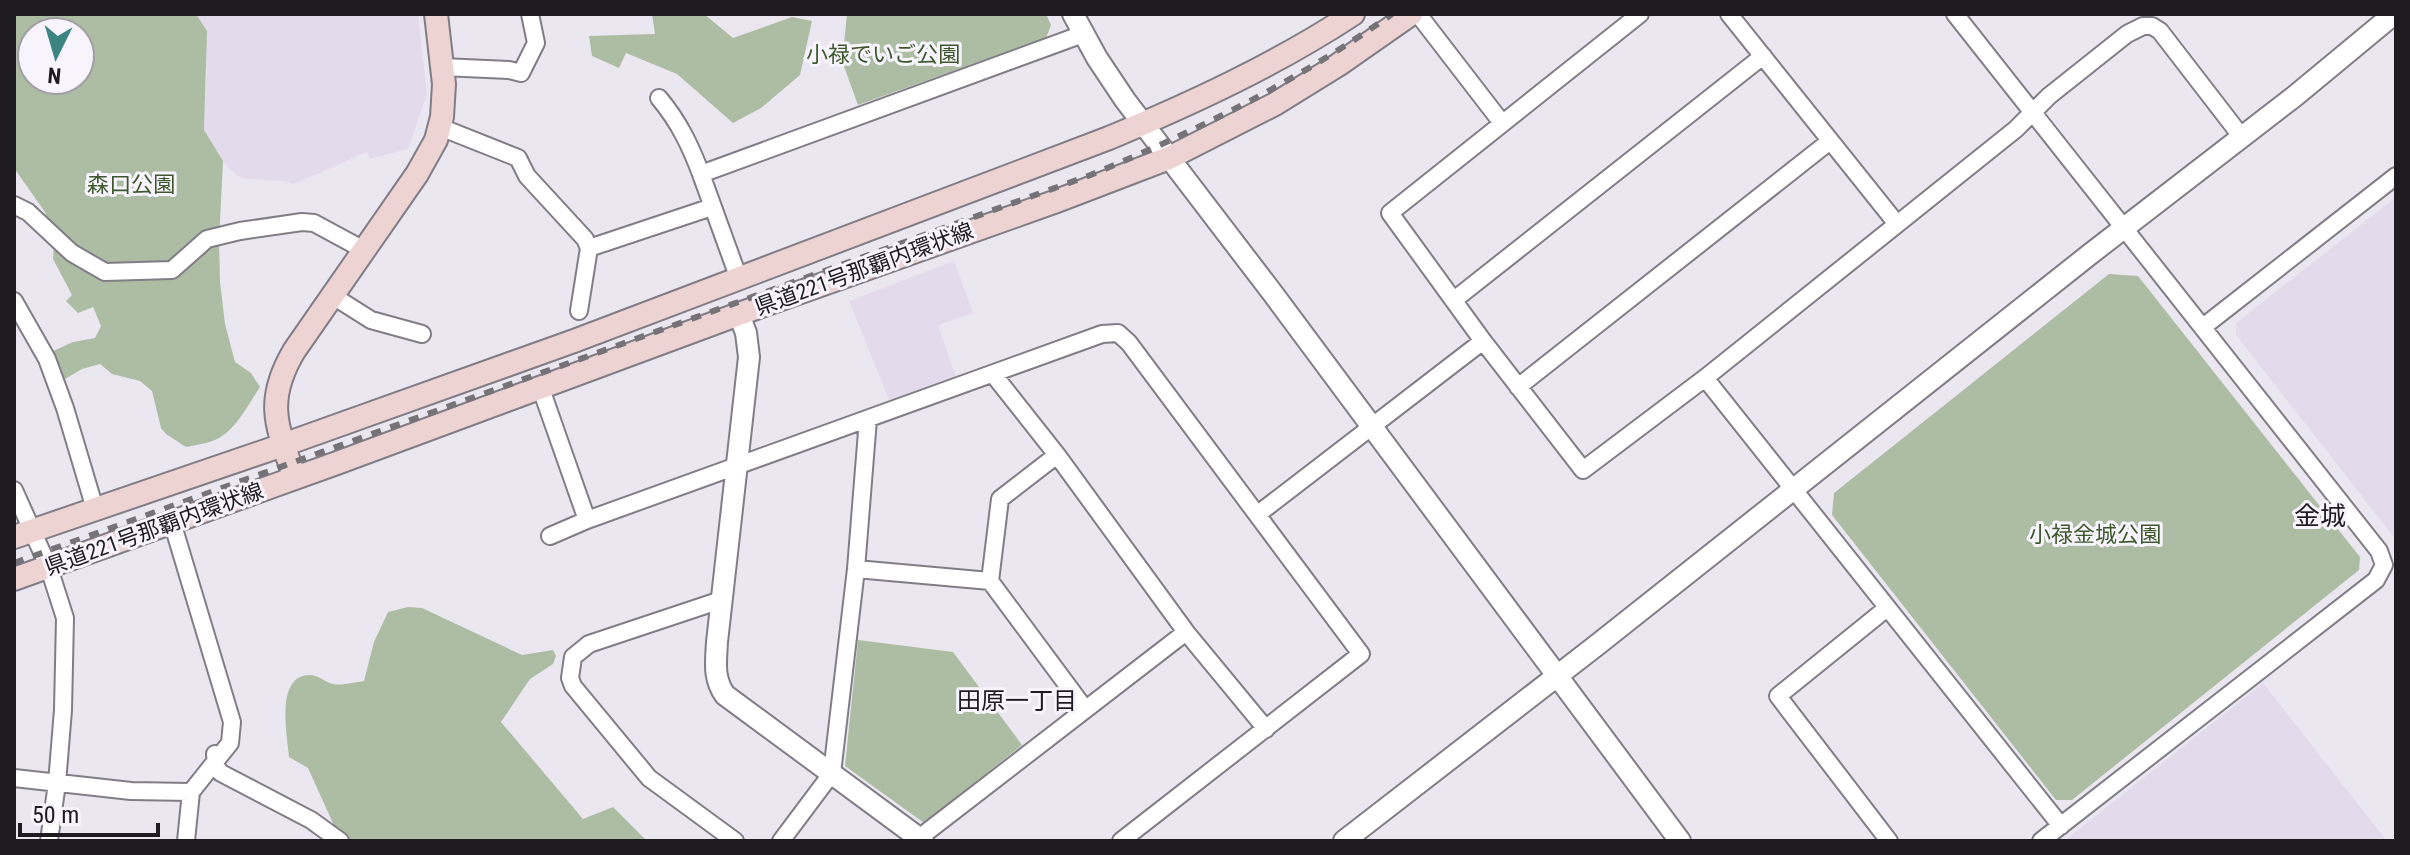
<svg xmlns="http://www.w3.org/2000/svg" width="2410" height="855" viewBox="0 0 2410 855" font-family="'Roboto Condensed','Noto Sans JP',sans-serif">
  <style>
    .built { fill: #e3dbec }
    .green { fill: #adbda4; fill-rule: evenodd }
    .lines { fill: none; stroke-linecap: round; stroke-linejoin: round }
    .minor-casing { stroke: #817d86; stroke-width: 20 }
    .tertiary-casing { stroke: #817d86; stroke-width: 24 }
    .secondary-casing { stroke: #817d86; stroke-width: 26 }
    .minor { stroke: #fff; stroke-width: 16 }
    .tertiary { stroke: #fff; stroke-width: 20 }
    .secondary { stroke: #edd3d2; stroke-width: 22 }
    .rail { stroke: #757278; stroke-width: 6; stroke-dasharray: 10 10; stroke-linecap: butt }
    .labels { text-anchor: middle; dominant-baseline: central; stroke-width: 6; stroke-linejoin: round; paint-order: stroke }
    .park-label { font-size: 22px; fill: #3d582b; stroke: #f8f4fe }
    .street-label { font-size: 22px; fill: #1e1c20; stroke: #f8f4fe }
    .neighbourhood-label { font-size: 24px; fill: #1e1c20; stroke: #f8f4fe }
    .quarter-label { font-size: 26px; fill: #1e1c20; stroke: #f8f4fe }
  </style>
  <rect width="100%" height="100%" fill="#ebe7f1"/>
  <path class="built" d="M196 14H418L427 94 408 149 370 159 367 152 294 184 283 181 245 179 236 175 223 161 204 130 207 68Z
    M2396 197V540L2236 335V323Z
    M954 261 973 313 938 325 956 377 889 400 849 301Z
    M2263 683 2387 841H2064L2258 687Z"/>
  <path class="green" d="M14 14H196L207 31 204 130 223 161 219 241 220 282 225 324 235 362 251 373 260 387C248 405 234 434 212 441 204 444 195 445 186 447L166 434 161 428 152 391 140 381 112 374 100 364 82 369 65 379 61 377 53 351 73 342 95 338 101 326 93 307 78 313 66 301 72 295 53 259 54 239 45 212 14 168ZM32 32H80V80H32Z
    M652 14H704L733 38 792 17 812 21 800 75 761 108 733 123 677 74 626 53 619 68 592 56 589 36 655 34Z
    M847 14H1046L1051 25 1046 38 858 105 837 47 844 44Z
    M2109 274 2138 276 2360 557 2359 570 2072 800H2056L1832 515 1834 493Z
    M408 607 422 608 522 655 553 650 556 656 553 664 530 679 501 722 583 819 613 807 647 841H341L308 768 289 757C287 735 275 675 310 675 319 675 324 682 333 684 342 686 355 682 364 681L374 642 388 612Z
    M858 640 953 652 1022 745 924 823 845 766Z"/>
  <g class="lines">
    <defs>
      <path id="minor" d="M1418 14 1502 123
        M1640 14 1390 213 1483 341 1583 470 1705 378 2016 129 2049 96 2127 34 2143 26H2152L2160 31 2241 136
        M1729 14 1897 224
        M1955 14 2379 551 2384 565 2376 580 2041 841
        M442 67 509 70 521 73 536 43 530 14
        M659 98C679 122 690 145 701 174
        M440 127 518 158 527 176 585 239 589 248 579 311
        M14 205 28 212 72 253 105 272 172 270 207 239 240 231 302 222 314 223 364 250
        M589 248 712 207
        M739 279 701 174 1083 34
        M333 296 371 320 422 334
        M1454 300 1763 56
        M14 301 47 359 65 408 95 509
        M2203 327 2396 176
        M993 374 1057 455 1186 632 1266 729
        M1705 378 2061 826
        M540 386 587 520 1102 334 1118 333 1129 343 1361 654 1121 841
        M1518 387 1830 141
        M1057 455 1000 499 990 581 1085 709
        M14 490 49 568 65 618 63 710 57 783 49 841
        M1258 514 1483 341
        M172 522 232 722 230 743 191 792 186 841
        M550 536 587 520
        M856 569 990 581
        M721 600 589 644 573 657 570 678 573 686 649 778 735 841
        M1887 608 1778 696 1889 841
        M215 754 216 767 221 773 311 820 340 841
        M14 778 131 791 191 792
        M919 838 1186 632
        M781 841 832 773 856 569 868 419"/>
      <path id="tertiary" d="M1073 14 1097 58 1125 100 1274 295 1680 841
        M739 314 746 333 749 357 717 642C716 662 713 678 725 695L923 841
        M1344 841 1597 645 2089 255 2295 96 2394 14"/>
      <path id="secondary" d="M295 478C277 427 264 402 294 351L417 174 436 140 442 117 444 84 436 14
        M14 537 283 445 574 341 1109 138C1193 103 1277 64 1353 14
        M14 579 337 463 739 314 1054 202 1169 158 1275 104 1338 65 1411 14"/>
    </defs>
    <use href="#minor" class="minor-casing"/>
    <use href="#tertiary" class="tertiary-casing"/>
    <use href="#secondary" class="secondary-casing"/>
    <use href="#minor" class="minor"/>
    <use href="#tertiary" class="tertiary"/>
    <use href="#secondary" class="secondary"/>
    <path class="rail" d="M14 563 1088 176C1195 132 1298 81 1392 14"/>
  </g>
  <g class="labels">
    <g class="park-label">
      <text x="883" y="54">小禄でいご公園</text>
      <text x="131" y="184">森口公園</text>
      <text x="2095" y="534">小禄金城公園</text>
    </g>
    <g class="street-label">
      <text transform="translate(864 269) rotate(-20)">県道221号那覇内環状線</text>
      <text transform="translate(154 529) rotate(-20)">県道221号那覇内環状線</text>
    </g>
    <g class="neighbourhood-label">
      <text x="1017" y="701">田原一丁目</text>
    </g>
    <g class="quarter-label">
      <text x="2320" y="516">金城</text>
    </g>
  </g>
  <rect width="2410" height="855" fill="none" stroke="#1e1c20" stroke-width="32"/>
  <g transform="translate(56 56) rotate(185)"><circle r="38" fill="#f8f4fe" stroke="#a19ea5" stroke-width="2"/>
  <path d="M0-6L14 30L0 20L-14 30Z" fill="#3b8482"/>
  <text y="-12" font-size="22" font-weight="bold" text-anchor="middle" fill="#1e1c20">N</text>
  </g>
  <path d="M20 823v12h138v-12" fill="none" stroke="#1e1c20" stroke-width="4"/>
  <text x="32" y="823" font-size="24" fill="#1e1c20" stroke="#f8f4fe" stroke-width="6" paint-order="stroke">50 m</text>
</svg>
